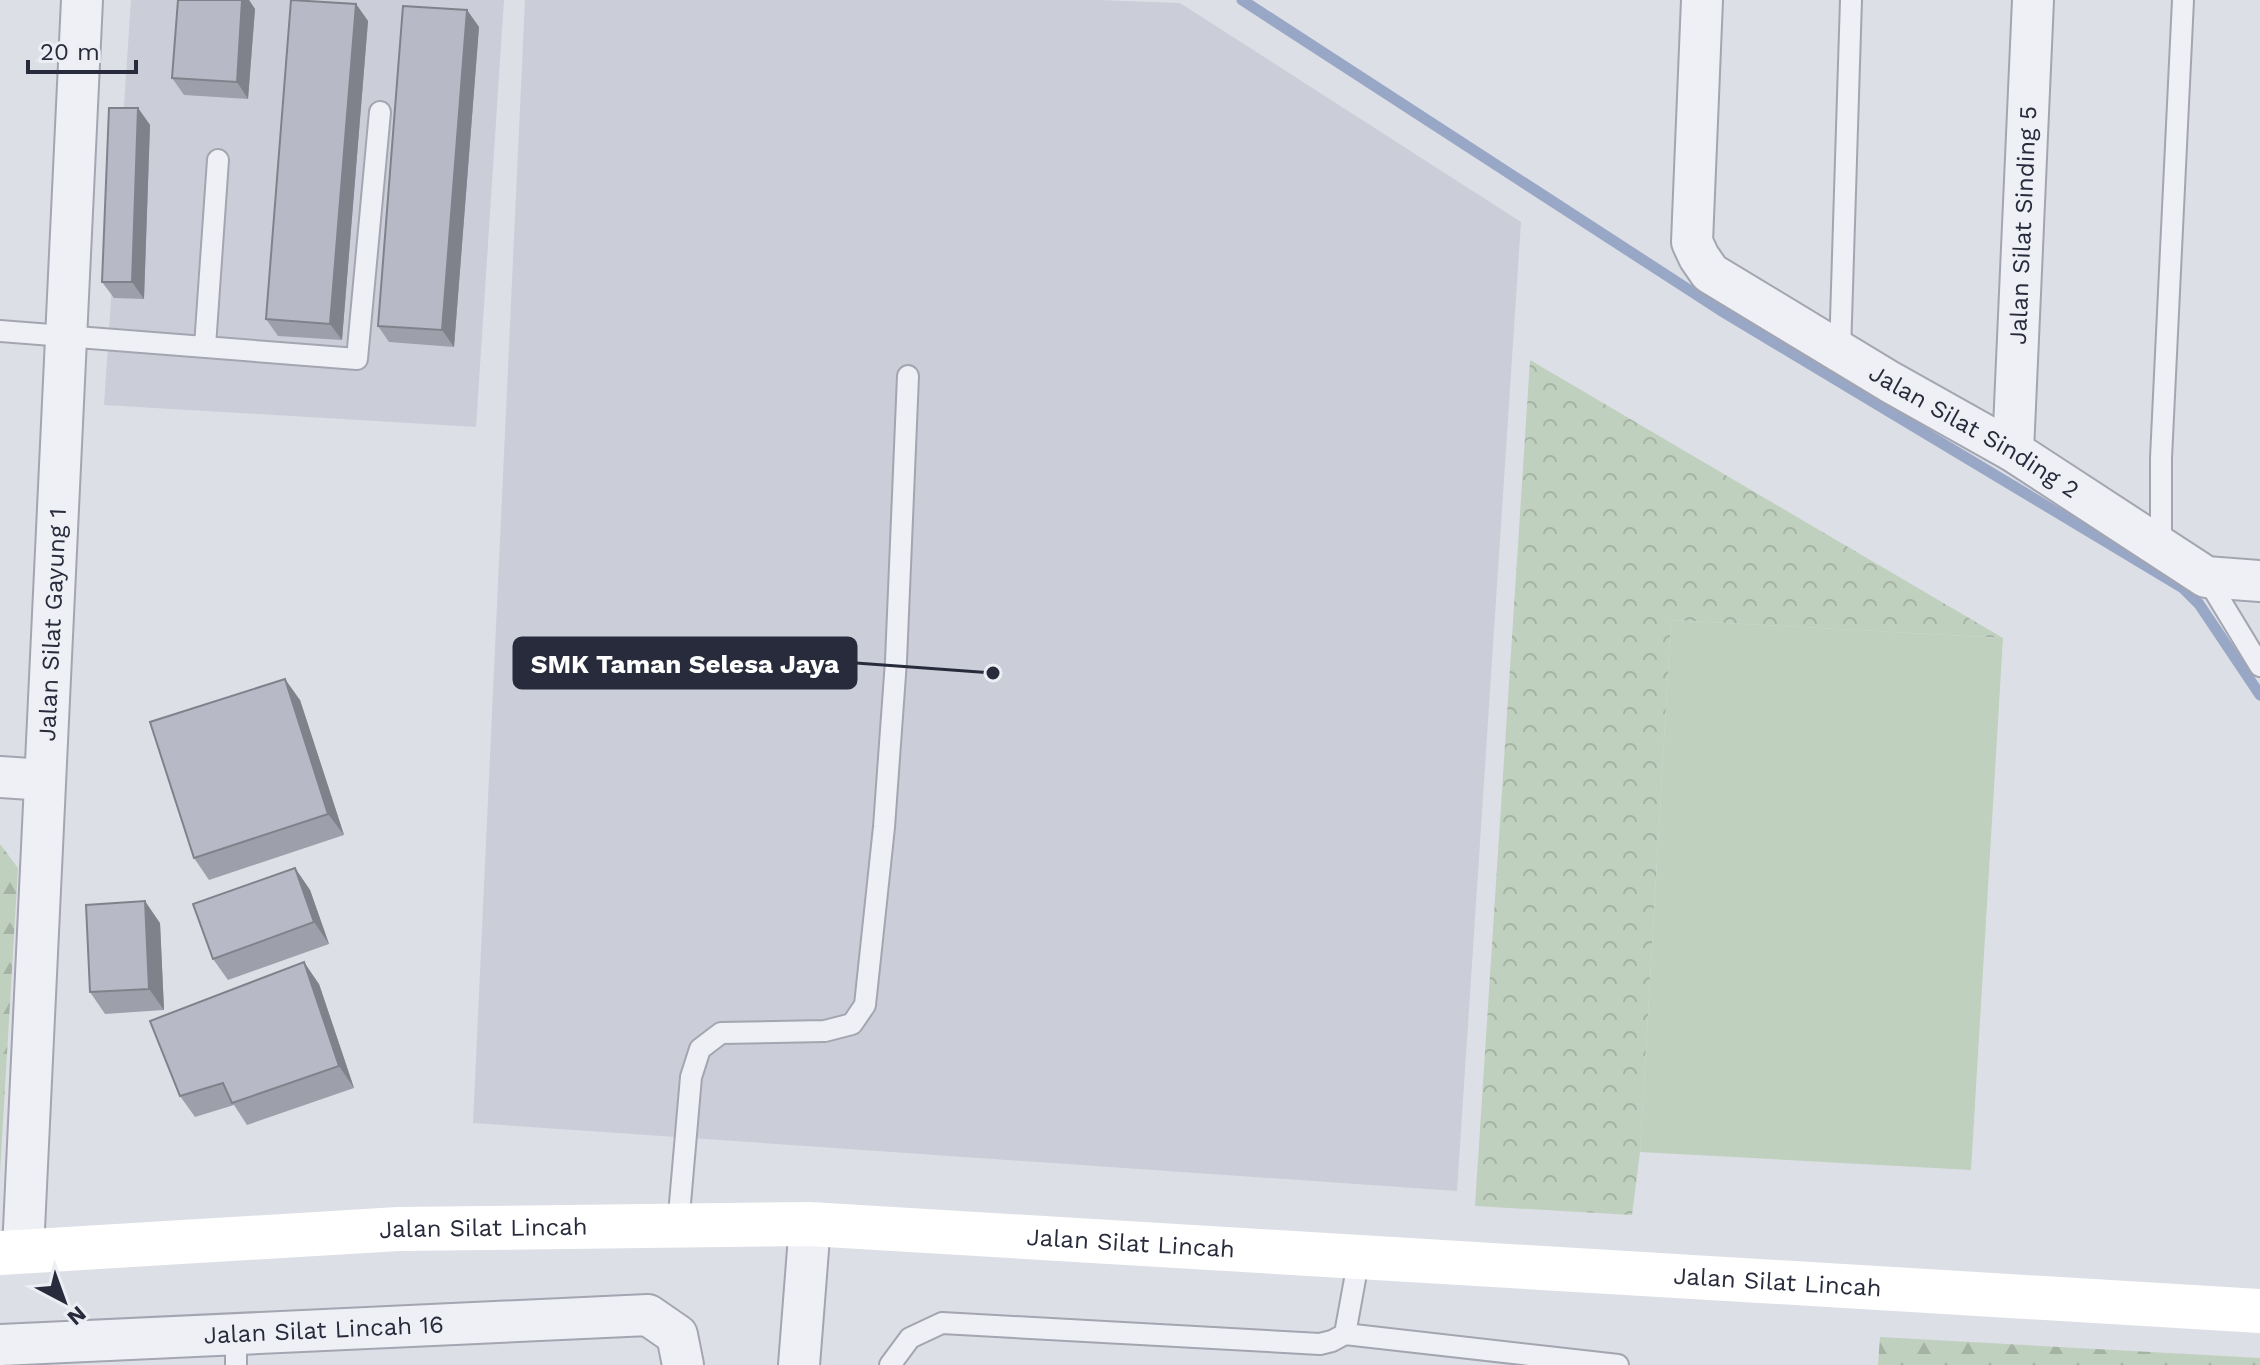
<svg xmlns="http://www.w3.org/2000/svg" width="2260" height="1365" viewBox="0 0 2260 1365" font-family="'Work Sans',sans-serif">
  <style>
    .built { fill: #cbced8 }
    .forest { fill: url(#forest-firs) }
    .park { fill: url(#park-crowns) }
    .garden { fill: #c0d0be }
    .lines { fill: none; stroke-linecap: round; stroke-linejoin: round }
    .stream { stroke: #98a7c6; stroke-width: 11 }
    .lane-casing { stroke: #a3a5b0; stroke-width: 24 }
    .street-casing { stroke: #a3a5b0; stroke-width: 44 }
    .lane { stroke: #eff0f5; stroke-width: 20 }
    .street { stroke: #eff0f5; stroke-width: 40 }
    .secondary { stroke: #fff; stroke-width: 44 }
    .wall { fill: #9da0aa }
    .shaded-wall { fill: #80828b }
    .building { fill: #b7bac6; stroke: #80828b; stroke-width: 2 }
    .labels { text-anchor: middle; dominant-baseline: central; stroke-width: 6; stroke-linejoin: round; paint-order: stroke }
    .street-label { font-size: 24px; fill: #272b3c; stroke: #eceef4 }
    .leader { fill: none; stroke: #272b3c; stroke-width: 3 }
    .callout-dot { fill: #272b3c; stroke: #eceef4; stroke-width: 3 }
    .callout { fill: #272b3c; stroke: #272b3c; stroke-width: 3 }
    .callout-label { font-size: 26px; text-anchor: middle; font-weight: bold; fill: #fff }
  </style>
  <defs>
    <pattern id="forest-firs" width="22" height="20" patternUnits="userSpaceOnUse" patternTransform="scale(2)"><rect width="22" height="20" fill="#c0d0be"/><path d="M5 1l3.5 6h-7zM16 11l3.5 6h-7z" fill="#a5b3a4"/></pattern>
    <pattern id="park-crowns" width="20" height="18" patternUnits="userSpaceOnUse" patternTransform="scale(2)"><rect width="20" height="18" fill="#c0d0be"/><path d="M2 6a3 3 0 1 1 6 0M12 15a3 3 0 1 1 6 0" fill="none" stroke="#a5b3a4"/></pattern>
  </defs>
  <rect width="100%" height="100%" fill="#dddfe6"/>
  <path class="built" d="M131 0H504L476 427 104 405Z
    M525 0H1097L1180 3 1521 222 1457 1191 473 1123Z"/>
  <path class="forest" d="M0 844 18 868 0 1173Z
    M1880 1337 2260 1358V1365H1878Z"/>
  <path class="park" d="M1530 360 2003 638 1671 620 1640 1152 1632 1215 1475 1206Z"/>
  <path class="garden" d="M1671 620 2003 638 1971 1170 1640 1152Z"/>
  <g class="lines">
    <path class="stream" d="M1242 0 1720 310 2183 588 2199 604 2260 695"/>
    <defs>
      <path id="lane" d="M0 331 357 359 380 112
        M205 346 218 160
        M1840 352 1851 0
        M2161 548V458L2183 0
        M2206 577 2260 666
        M678 1226 691 1077 700 1049 721 1033 825 1031 852 1024 865 1005 884 827 896 661 908 376
        M1345 1334 1618 1365
        M236 1365V1335
        M890 1365 910 1338 942 1323 1320 1344 1332 1341 1345 1334 1359 1257"/>
      <g id="street">
        <path id="s1" d="M1702 0 1692 242 1699 257 1710 273 1890 382 2013 451 2206 577 2260 581"/>
        <path id="s2" d="M2013 451 2033 0"/>
        <path d="M0 777 45 780"/>
        <path id="s3" d="M23 1250 82 0"/>
        <path id="s4" d="M0 1345 648 1315 677 1335 683 1365"/>
        <path d="M799 1365 810 1224"/>
      </g>
    </defs>
    <use href="#lane" class="lane-casing"/>
    <use href="#street" class="street-casing"/>
    <use href="#lane" class="lane"/>
    <use href="#street" class="street"/>
    <path class="secondary" id="s5" d="M0 1253 398 1229 810 1224 2260 1311"/>
  </g>
  <path class="wall" d="M178 0H249L255 9 248 99 184 95 172 78Z
    M356 4 368 21 342 340 278 336 266 319Z
    M467 10 479 27 454 347 389 342 378 326Z
    M138 108 150 125 144 299 114 298 102 282Z
    M300 700 344 835 209 880 194 858Z
    M295 868 310 890 329 944 228 980 213 959Z
    M160 923 164 1010 105 1014 90 992Z
    M319 984 354 1088 247 1125 234 1105 195 1117 180 1096Z"/>
  <path class="shaded-wall" d="M242 0H249L255 9 248 99 237 82Z
    M356 4 368 21 342 340 330 324Z
    M467 10 479 27 454 347 442 330Z
    M138 108 150 125 144 299 132 282Z
    M285 679 300 700 344 835 328 814Z
    M295 868 310 890 329 944 314 922Z
    M145 901 160 923 164 1010 149 989Z
    M304 962 319 984 354 1088 339 1066Z"/>
  <path class="building" d="M178 0H242L237 82 172 78Z
    M291 0 356 4 330 324 266 319Z
    M403 6 467 10 442 330 378 326Z
    M109 108H138L132 282H102Z
    M285 679 328 814 194 858 150 722Z
    M295 868 314 922 213 959 193 904Z
    M145 901 149 989 90 992 86 905Z
    M304 962 339 1066 232 1103 223 1083 180 1096 150 1021Z"/>
  <g class="labels">
    <g class="street-label">
      <text stroke="none"><textPath href="#s2" startOffset="226">Jalan Silat Sinding 5</textPath></text>
      <text stroke="none"><textPath href="#s1" startOffset="586">Jalan Silat Sinding 2</textPath></text>
      <text stroke="none"><textPath href="#s3" startOffset="626">Jalan Silat Gayung 1</textPath></text>
      <text stroke="none"><textPath href="#s5" startOffset="484">Jalan Silat Lincah</textPath></text>
      <text stroke="none"><textPath href="#s5" startOffset="1132">Jalan Silat Lincah</textPath></text>
      <text stroke="none"><textPath href="#s5" startOffset="1780">Jalan Silat Lincah</textPath></text>
      <text stroke="none"><textPath href="#s4" startOffset="324">Jalan Silat Lincah 16</textPath></text>
    </g>
  </g>
  <path class="leader" d="M993 673L856 663"/>
  <circle class="callout-dot" cx="993" cy="673" r="8"/>
  <rect class="callout" x="514" y="638" width="342" height="50" rx="8"/>
  <g class="callout-label">
    <text x="685" y="673">SMK Taman Selesa Jaya</text>
  </g>
  <g transform="translate(64 1301) rotate(139)" stroke="#eceef4" stroke-width="6" paint-order="stroke">
  <path d="M0-6L14 30L0 20L-14 30Z" fill="#272b3c"/>
  <text y="-12" font-size="22" font-weight="bold" text-anchor="middle" fill="#272b3c">N</text>
  </g>
  <path d="M28 60v12h108v-12" fill="none" stroke="#272b3c" stroke-width="4"/>
  <text x="40" y="60" font-size="24" fill="#272b3c" stroke="#eceef4" stroke-width="6" paint-order="stroke">20 m</text>
</svg>
